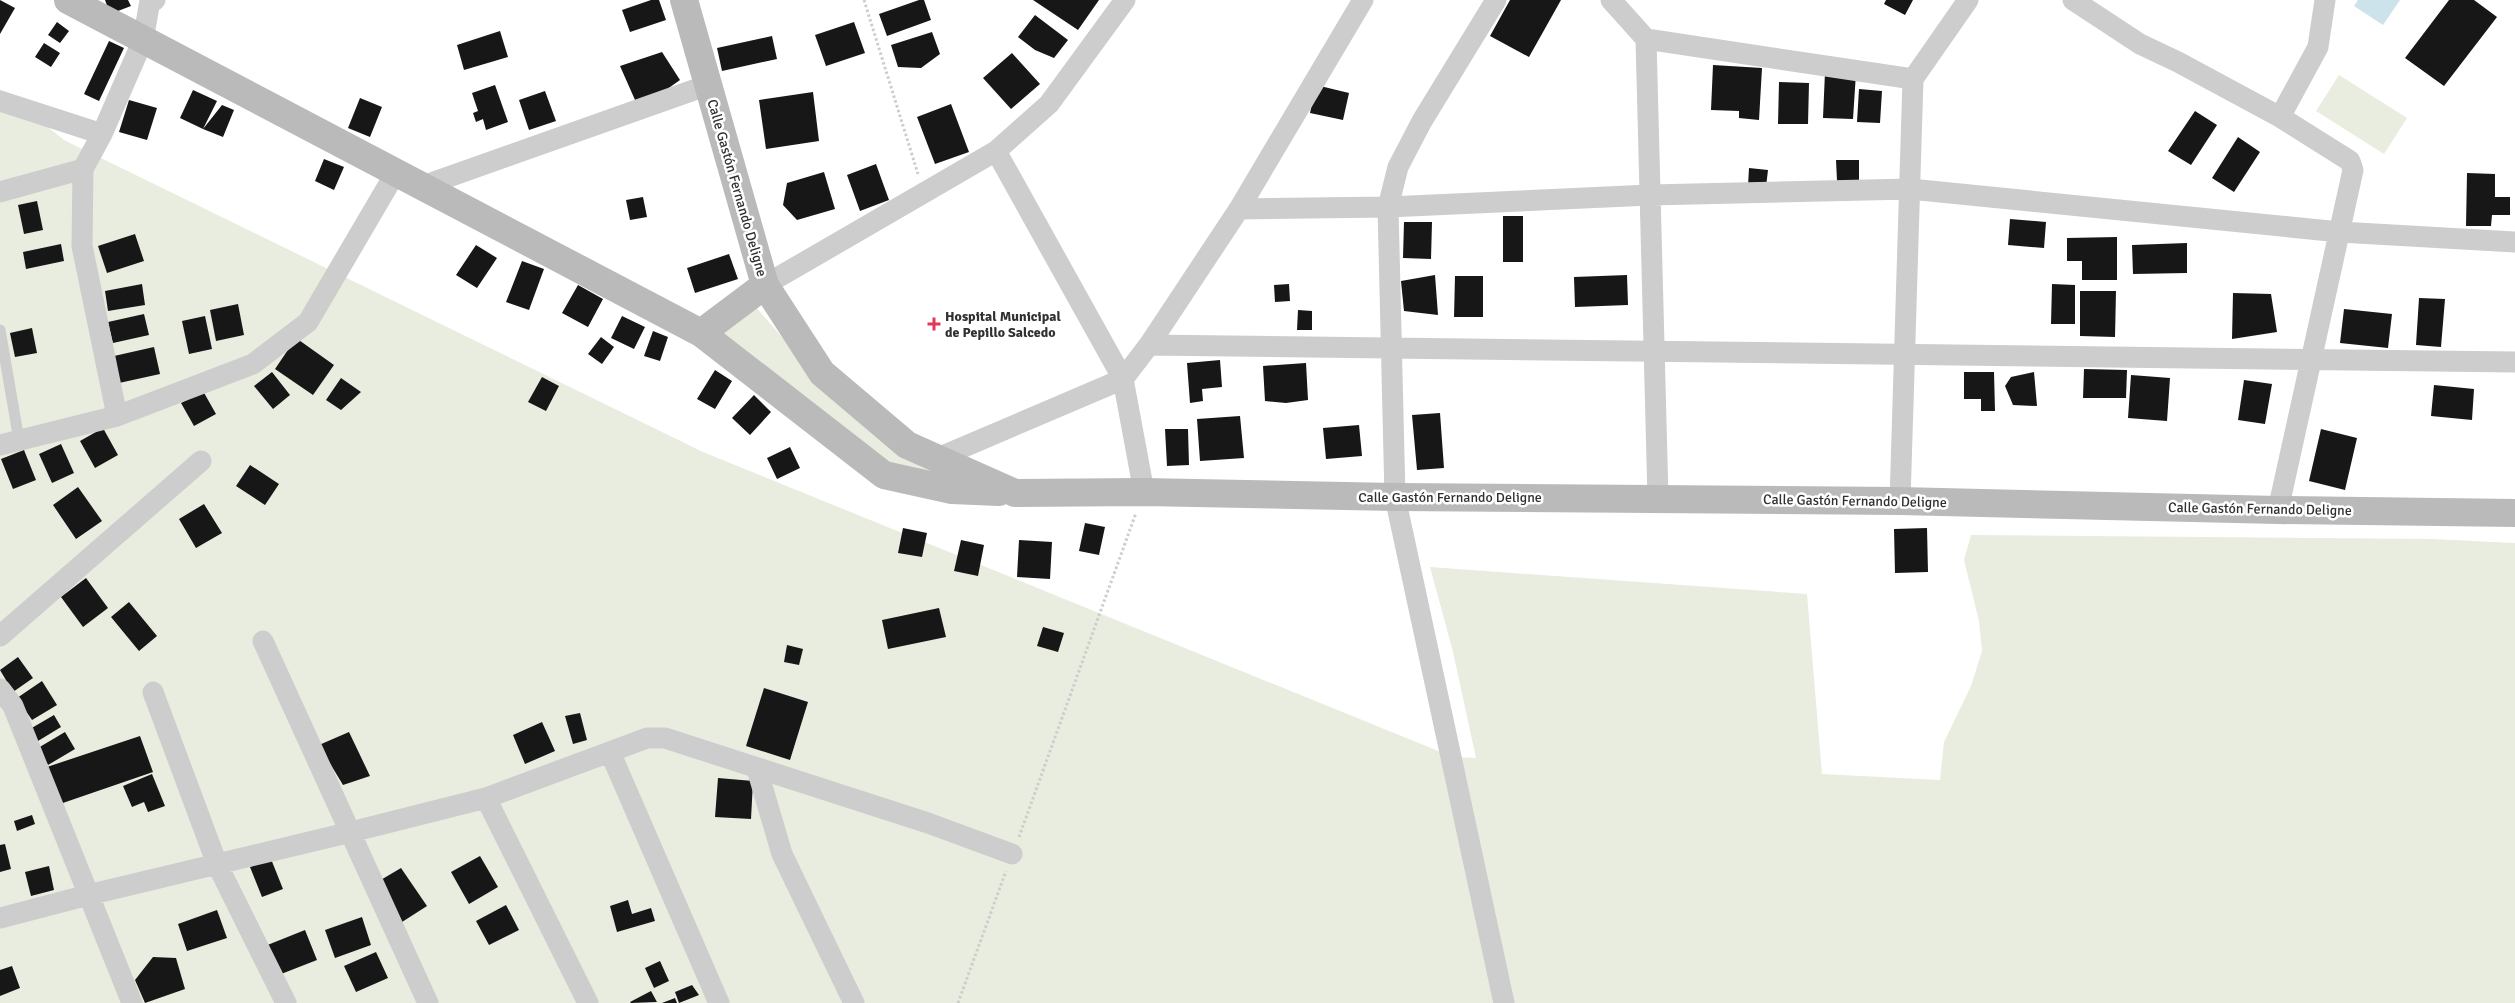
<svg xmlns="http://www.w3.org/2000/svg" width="2515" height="1003" viewBox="0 0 2515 1003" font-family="Signika,sans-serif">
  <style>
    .green { fill: #e8eddf }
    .water { fill: #cce3ec }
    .building { fill: #171717 }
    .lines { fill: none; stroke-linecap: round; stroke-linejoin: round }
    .path { stroke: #cdcdcd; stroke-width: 3; stroke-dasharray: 2.5 2.5; stroke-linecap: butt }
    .lane { stroke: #cdcdcd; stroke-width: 11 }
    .street { stroke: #cdcdcd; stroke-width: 21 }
    .secondary { stroke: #bababa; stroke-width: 28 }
    .poi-dot { fill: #e33755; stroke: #fff; stroke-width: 2 }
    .labels { text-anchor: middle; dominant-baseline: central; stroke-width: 5; stroke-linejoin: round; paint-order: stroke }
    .street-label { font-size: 14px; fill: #303030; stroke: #fff }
    .poi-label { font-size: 14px; font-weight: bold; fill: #303030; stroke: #fff; text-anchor: start }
  </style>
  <rect width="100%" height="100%" fill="#fff"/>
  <path class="green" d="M2339 75 2407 118 2384 154 2316 111Z
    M0 89 64 140 703 452 1453 757 1476 758 1453 652 1430 567 1807 594 1822 774 1940 780 1944 742 1971 686 1982 651 1979 621 1964 560 1971 535 2433 539 2515 543V1003H0Z
    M754 305 796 353 951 482 886 461 718 330Z"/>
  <path class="water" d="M2358 0H2400L2383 25 2354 6Z"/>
  <path class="building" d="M0 0 15 8 0 34Z
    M105 0H128L131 6 110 14Z
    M651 0H659L666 20 630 32 622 10Z
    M919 0H924L931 20 887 36 879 14Z
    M1033 0H1099L1078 30Z
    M1510 0H1561L1529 57 1490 36Z
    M1886 0H1913L1905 15 1884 4Z
    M2449 0H2474L2497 17 2444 86 2405 58Z
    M1035 15 1068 40 1054 58 1035 50 1018 37Z
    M57 22 69 31 60 43 48 35Z
    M854 22 865 53 826 66 815 35Z
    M500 31 508 57 464 70 457 45Z
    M932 32 940 54 921 68 898 67 891 45Z
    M772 36 777 59 722 71 717 48Z
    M109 41 124 48 99 101 84 94Z
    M44 43 60 53 51 67 35 57Z
    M662 52 680 80 639 109 620 66Z
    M1012 53 1040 84 1011 109 983 78Z
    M1713 65 1762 68 1759 120 1739 118V111L1711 110Z
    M1825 72 1856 73 1853 119 1823 118Z
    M1779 82 1809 83 1808 124H1778Z
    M495 85 508 122 486 130 483 119 476 122 473 113 478 111 472 93Z
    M1316 85 1349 93 1343 120 1310 113Z
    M1859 89 1882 91 1880 123 1857 122Z
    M193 90 217 101 203 129 180 118Z
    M545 91 556 121 529 130 519 100Z
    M813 92 819 141 766 149 759 100Z
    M360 98 382 107 370 137 348 128Z
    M129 100 157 108 147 140 119 132Z
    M951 104 969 152 935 164 917 117Z
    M222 105 234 110 223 137 203 129Z
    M2195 111 2217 125 2191 165 2168 151Z
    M2238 137 2260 152 2234 192 2212 178Z
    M324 159 344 167 334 190 315 181Z
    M1836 160H1859V180L1837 181Z
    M876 164 889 200 860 211 847 175Z
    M1749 168 1768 170 1766 187 1748 186Z
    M824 172 835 209 797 220 783 205 787 183Z
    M2467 173 2495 174V197H2510V215H2492L2491 226H2466Z
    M643 197 647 217 630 220 626 200Z
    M37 201 43 230 24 234 18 205Z
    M1503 216H1523V262H1503Z
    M2010 219 2046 222 2044 248 2008 245Z
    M1404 222H1432L1431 259 1403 258Z
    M135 234 144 261 107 273 98 246Z
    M2117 237V280H2082V261H2067V238Z
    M2187 243V273L2133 274 2132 245Z
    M61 244 64 261 26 269 23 252Z
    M476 245 497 258 477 288 456 275Z
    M729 254 738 279 695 293 687 268Z
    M522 261 544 269 529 310 506 302Z
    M1435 275 1438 315 1404 311 1401 281Z
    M1627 275 1628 305 1575 307 1574 277Z
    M1455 276H1483V317H1454Z
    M142 284 145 305 108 311 105 291Z
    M1289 284 1290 301 1275 302 1274 285Z
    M2052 284 2075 285V324H2051Z
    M578 285 603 299 588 327 562 313Z
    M2080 291H2116L2115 337 2080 336Z
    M2233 293 2271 294 2277 332 2232 339Z
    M2419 298 2445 299 2441 347 2416 345Z
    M238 304 244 335 216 341 210 310Z
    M2344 309 2392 314 2388 348 2340 343Z
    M1298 310 1312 311V330H1297Z
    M144 314 149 335 113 343 108 322Z
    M205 316 212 349 189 354 182 321Z
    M622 316 645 327 634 349 611 338Z
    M32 328 37 353 15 357 10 333Z
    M653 331 668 337 660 361 644 356Z
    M601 337 614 347 602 364 588 354Z
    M296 338 334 365 313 395 275 369Z
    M154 347 160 374 119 383 114 356Z
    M1220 360 1222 387 1202 389 1203 401 1190 403 1187 363Z
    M1306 363 1308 400 1286 403 1265 401 1263 366Z
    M2084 369 2127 370 2126 398H2083Z
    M715 370 732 381 715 409 697 399Z
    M272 372 290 395 273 409 254 386Z
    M1964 372H1994L1995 411H1981V399H1964Z
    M2034 372 2037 406 2013 405 2005 386 2011 377Z
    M2131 375 2170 378 2167 421 2128 418Z
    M542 377 559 386 546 411 528 402Z
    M341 378 361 392 341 410 326 400Z
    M2244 380 2272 384 2265 424 2238 420Z
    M2434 385 2474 389 2472 420 2431 416Z
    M203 391 216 414 194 426 181 403Z
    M754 395 771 412 750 435 732 418Z
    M1440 413 1444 468 1417 470 1412 415Z
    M1240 416 1244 458 1200 461 1197 419Z
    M1359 425 1362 456 1326 459 1323 428Z
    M103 428 118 455 95 468 80 441Z
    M1165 429H1188L1189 465 1167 466Z
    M2321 429 2357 438 2345 490 2309 481Z
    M61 444 74 473 52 483 39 454Z
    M790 447 800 468 777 479 767 458Z
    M24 450 36 480 13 489 1 459Z
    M250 465 279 484 265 505 236 486Z
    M78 487 102 521 76 539 53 505Z
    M204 504 222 533 196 548 179 519Z
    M1085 523 1105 527 1099 555 1079 551Z
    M903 528 927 533 922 557 898 553Z
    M1927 528 1928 572 1895 573 1894 529Z
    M961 540 984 545 978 576 954 571Z
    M1019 540 1052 542 1050 579 1017 577Z
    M86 578 108 608 83 627 61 597Z
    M129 602 157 636 139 651 111 617Z
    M939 608 946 637 888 649 882 620Z
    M1043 627 1064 633 1058 652 1037 646Z
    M787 645 803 649 799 665 784 662Z
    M18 657 33 678 13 692 0 670Z
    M42 681 57 705 32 720 17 698Z
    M764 688 808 702 790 760 746 746Z
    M580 713 587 740 573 744 565 716Z
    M54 715 61 727 38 741 30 729Z
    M542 722 555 751 525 764 513 735Z
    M65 732 75 749 48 765 38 748Z
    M349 732 370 776 343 785 319 745Z
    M140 736 153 772 57 805 44 768Z
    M152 774 165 806 148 812 144 802 132 807 123 786Z
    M718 778 753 781 751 819 715 817Z
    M32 815 35 824 17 831 14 821Z
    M5 844 11 869 0 872V845Z
    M480 856 498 887 469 904 451 872Z
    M271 859 283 889 262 897 250 867Z
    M49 866 54 890 31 896 25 872Z
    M401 868 427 906 402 922 379 881Z
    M628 900 632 914 651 908 655 921 617 932 610 906Z
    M506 905 519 930 489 945 476 921Z
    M217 910 227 938 187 951 178 924Z
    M362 917 371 945 335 958 325 930Z
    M305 930 317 960 276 976 265 946Z
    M376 952 388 978 356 992 344 966Z
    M153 957 176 958 185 989 145 1003 135 980Z
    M660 961 669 981 654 988 645 968Z
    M12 966 20 988 0 996V970Z
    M692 985 699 995 679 1003 675 992Z
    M651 991 657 1002 631 1003 630 1002Z
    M675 998 677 1003H662Z"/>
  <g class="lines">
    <path class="path" d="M864 0 918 174
      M1019 837 1136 513
      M958 1003 1006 871"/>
    <path class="lane" d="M0 330 19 440"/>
    <path class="street" d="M1496 0 1422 121 1398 167 1388 207 1395 497 1504 1003
      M1611 0 1646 39 1658 498
      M2073 0 2140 44 2178 62 2280 117 2350 161 2353 170 2278 510
      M1646 39 1913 79
      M0 101 102 134
      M2280 117 2318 47 2325 0
      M996 151 1123 379 1144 492
      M423 186 708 85
      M0 192 83 169
      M1239 209 1388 207 1650 195 1910 189 2340 232 2515 242
      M765 285 996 151 1049 104 1125 0
      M1149 345 2515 362
      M117 416 82 246 83 169 102 134 143 40 150 1 155 0
      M0 445 117 416 253 364 308 322 396 172
      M938 458 1123 379 1149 345 1239 209 1363 0
      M1900 501 1913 79 1968 0
      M0 636 201 461
      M263 641 428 1003
      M0 689 13 706 132 1003
      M153 692 217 864 286 1003
      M610 752 719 1003
      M757 769 782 854 854 1003
      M486 798 588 1003
      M0 918 88 895 351 832 486 798 647 738H665L928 823 1012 854"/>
    <path class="secondary" d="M68 0 701 333 884 475 952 490 999 492
      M684 0 765 285 822 373 907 445 1015 493 1144 492 1395 497 1900 501 2278 510 2515 513
      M701 333 765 285"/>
  </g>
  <path class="poi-dot" d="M931.5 316.5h5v5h5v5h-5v5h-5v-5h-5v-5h5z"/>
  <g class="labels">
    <g class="street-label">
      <text transform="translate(737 188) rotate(74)">Calle Gastón Fernando Deligne</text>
      <text x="1450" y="497">Calle Gastón Fernando Deligne</text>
      <text transform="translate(1855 501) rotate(1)">Calle Gastón Fernando Deligne</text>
      <text transform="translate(2260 509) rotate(1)">Calle Gastón Fernando Deligne</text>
    </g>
    <g class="poi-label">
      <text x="945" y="316">Hospital Municipal<tspan x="945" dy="16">de Pepillo Salcedo</tspan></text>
    </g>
  </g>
</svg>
